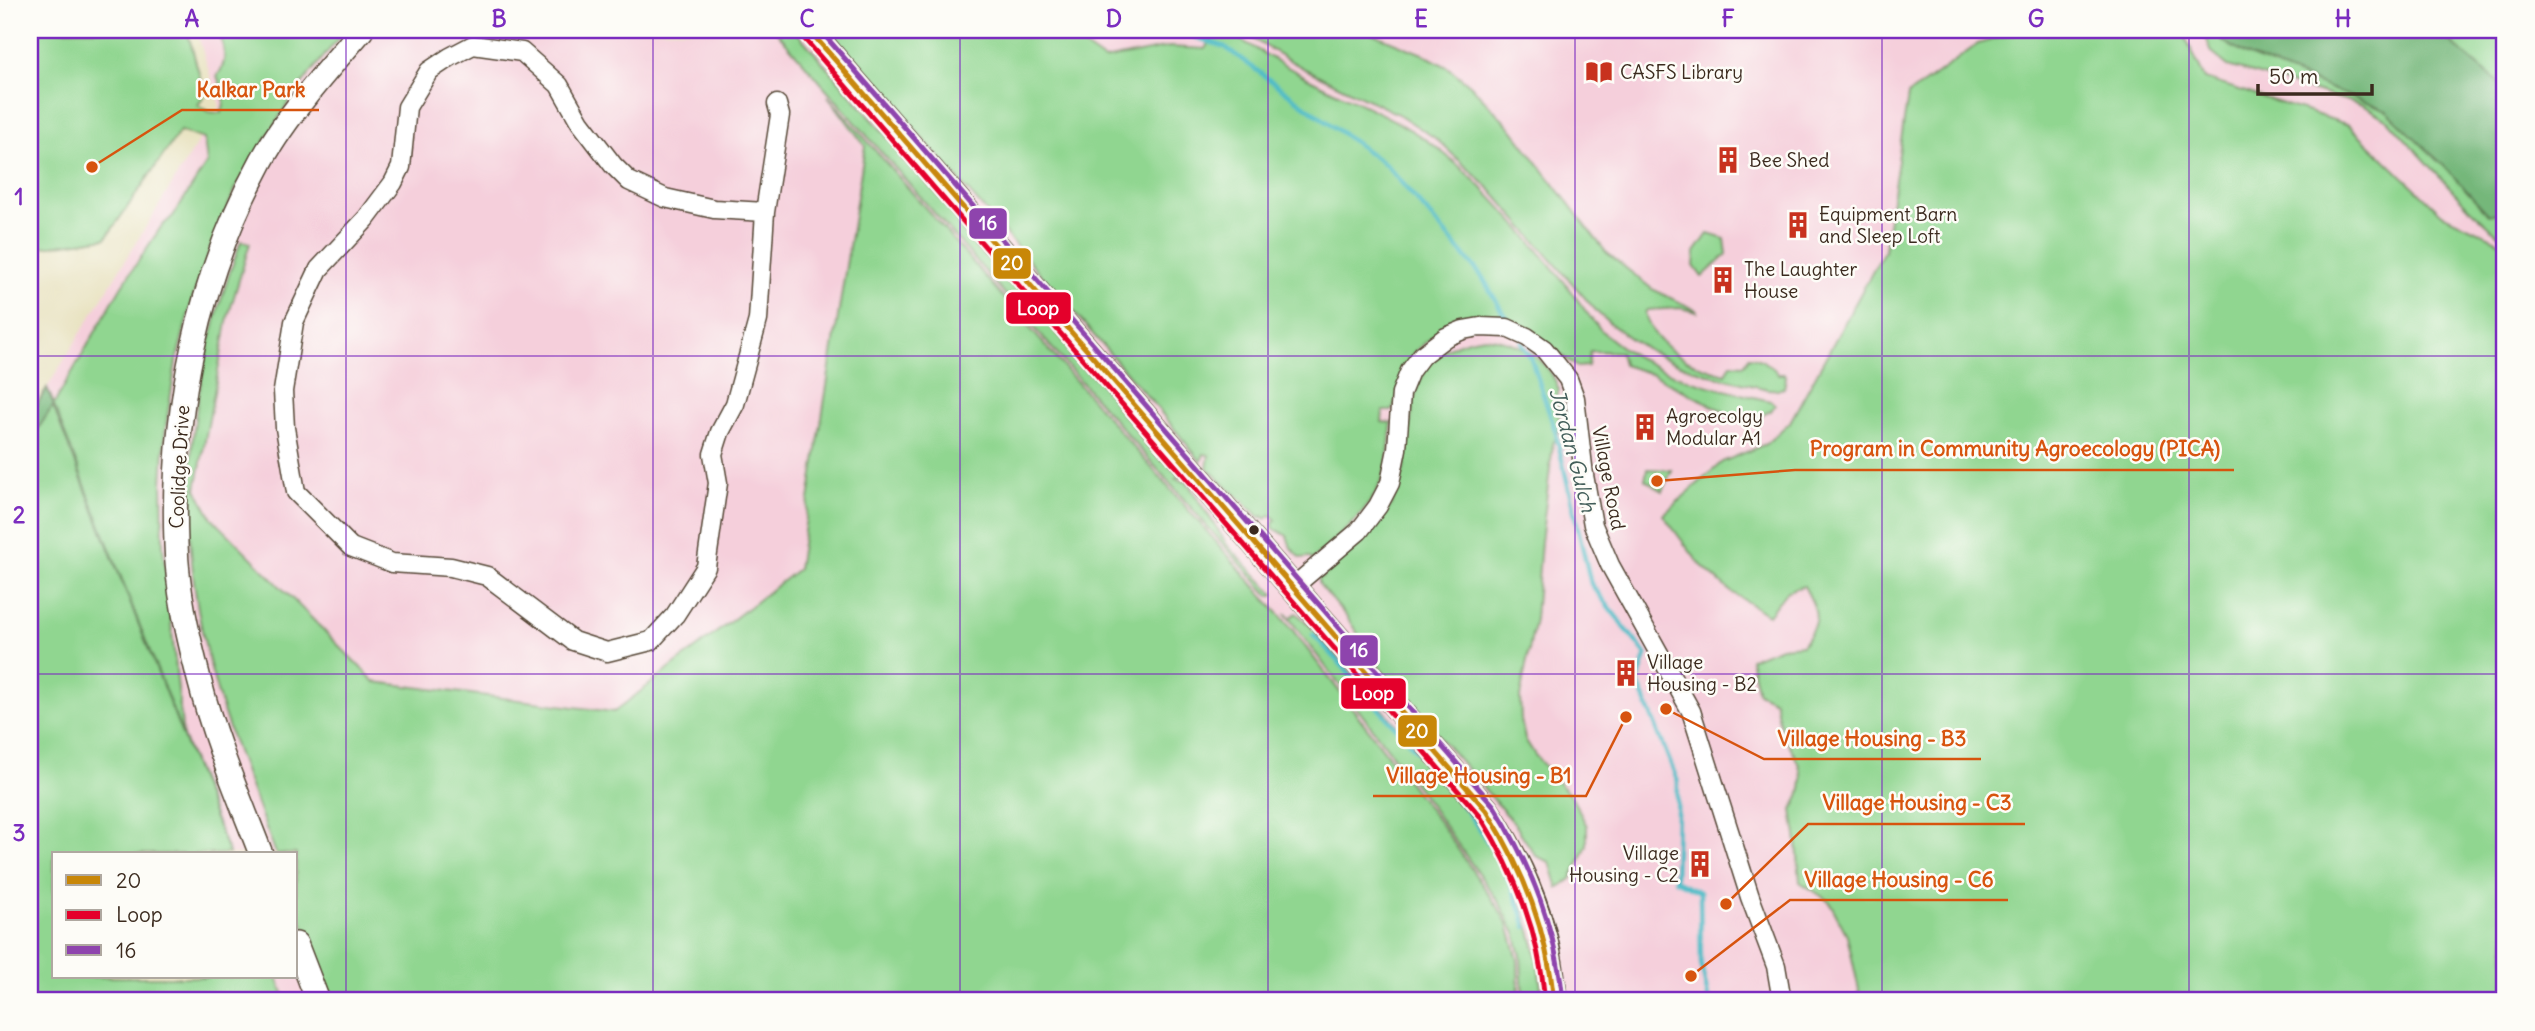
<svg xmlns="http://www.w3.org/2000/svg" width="2535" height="1031" viewBox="0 0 2535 1031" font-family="Delius,sans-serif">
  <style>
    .built { fill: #f5cfdb }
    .green { fill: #90d690; stroke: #668057; stroke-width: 2 }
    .forest { fill: #74b77a; stroke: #58704c; stroke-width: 2 }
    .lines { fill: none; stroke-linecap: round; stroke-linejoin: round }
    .stream { stroke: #4fbcc7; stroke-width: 4.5 }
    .minor-casing { stroke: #554636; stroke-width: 21 }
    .tertiary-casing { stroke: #554636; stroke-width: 26 }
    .secondary-casing { stroke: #554636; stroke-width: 28 }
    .minor { stroke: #fff; stroke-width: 18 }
    .tertiary { stroke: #fff; stroke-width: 23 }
    .secondary { stroke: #ffe4c6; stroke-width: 24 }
    .bus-1-casing { stroke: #fdfcf7; stroke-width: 10 }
    .bus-2-casing { stroke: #fdfcf7; stroke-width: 10 }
    .bus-3-casing { stroke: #fdfcf7; stroke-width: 10 }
    .bus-1 { stroke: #c88708; stroke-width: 5 }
    .bus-2 { stroke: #e4002b; stroke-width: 5 }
    .bus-3 { stroke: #8e44ad; stroke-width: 5 }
    .grid { fill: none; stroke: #7b2cbf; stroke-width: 2; stroke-opacity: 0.55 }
    .bus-dot { fill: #3b2a1e; stroke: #fdfcf7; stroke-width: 2.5 }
    .labels { text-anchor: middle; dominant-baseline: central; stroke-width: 5; stroke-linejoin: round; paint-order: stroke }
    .poi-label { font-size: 19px; fill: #3b2a1e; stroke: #fdfcf7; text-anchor: start }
    .street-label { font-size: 19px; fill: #3b2a1e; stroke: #fdfcf7 }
    .water-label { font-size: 21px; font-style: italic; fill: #425d59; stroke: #fdfcf7 }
    .leader { fill: none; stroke: #d7540e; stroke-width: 2.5 }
    .callout-dot { fill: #d7540e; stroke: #fdfcf7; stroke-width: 2.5 }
    .callout-label { font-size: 21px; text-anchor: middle; font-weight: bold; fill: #d7540e; stroke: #fdfcf7; stroke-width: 5; stroke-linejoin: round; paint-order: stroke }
    .line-badge { stroke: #fdfcf7; stroke-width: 2.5 }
    .badge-label { font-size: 19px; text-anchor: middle; font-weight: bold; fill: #fff }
    .neatline { fill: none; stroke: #7b2cbf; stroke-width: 2.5 }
    .grid-label { font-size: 23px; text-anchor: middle; font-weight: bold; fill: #7b2cbf }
  </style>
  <rect width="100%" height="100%" fill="#fdfcf7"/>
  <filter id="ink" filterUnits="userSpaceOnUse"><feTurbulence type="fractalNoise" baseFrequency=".0143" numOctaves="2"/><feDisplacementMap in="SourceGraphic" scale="14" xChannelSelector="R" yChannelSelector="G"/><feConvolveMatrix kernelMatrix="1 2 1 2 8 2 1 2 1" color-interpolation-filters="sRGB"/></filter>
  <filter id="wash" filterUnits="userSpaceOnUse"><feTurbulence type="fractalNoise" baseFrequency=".00686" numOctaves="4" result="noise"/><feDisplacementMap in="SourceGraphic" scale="28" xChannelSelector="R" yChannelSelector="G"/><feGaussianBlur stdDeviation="1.57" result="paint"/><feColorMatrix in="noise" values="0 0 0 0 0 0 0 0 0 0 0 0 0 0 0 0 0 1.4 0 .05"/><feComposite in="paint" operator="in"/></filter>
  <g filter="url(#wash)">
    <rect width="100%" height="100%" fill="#e8e2c0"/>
    <path class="built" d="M196 30H2505V1001H286L277 977H296V854H229L47 388 220 106Z"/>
    <path class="green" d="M30 30H187L205 95 198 105 209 112 221 113C228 100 222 89 217 76 229 62 224 44 217 30H345L293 95 236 188 212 243 193 297 176 362 165 432 162 483 163 547 183 737 229 854H54V977H277L286 1001H30V416L47 388 54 404 121 287 161 227 173 216 207 163 204 139 180 131 106 238 44 247 30 243Z
      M775 30H794L800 36 1182 476 1176 479 1187 482 1228 546 1274 594 1273 596H1269L1207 526Z
      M828 30H1069L1071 37 1104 60 1169 47 1206 49 1216 30H1224C1250 45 1275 61 1302 75 1350 101 1404 119 1446 155 1491 192 1529 239 1566 284 1579 300 1589 319 1605 334 1651 375 1713 388 1771 401L1775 405 1771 411 1760 416 1736 418 1652 374 1623 365 1620 352 1590 351 1588 366 1577 367 1534 333 1484 318 1470 320 1437 333 1413 353 1392 411H1383L1382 422 1392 423C1390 437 1389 453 1386 467 1376 508 1342 533 1312 560L1309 557 1301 558 1291 548 1287 536 1273 528V523L1276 520 1271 515 1266 519 1263 516 1261 518 1207 468 1209 455 1204 454 1201 462 1159 410Z
      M1237 30H1364L1425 55 1449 68 1471 86 1510 127 1606 252 1652 289 1696 310 1697 312 1681 308 1647 310 1645 313C1654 349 1693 366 1726 374L1731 364 1744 365 1749 357C1759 357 1773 366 1778 374H1784L1786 377 1784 388C1771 392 1756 386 1742 383 1683 369 1645 355 1599 314L1491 190 1435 138 1398 114 1305 69Z
      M2025 30H2182L2205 79 2349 125 2442 214 2505 244V1001H1855L1859 990 1847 935 1829 901 1800 882 1797 842 1792 810C1814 775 1795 760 1781 728 1778 719 1777 709 1775 701L1758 693 1750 659 1781 647 1802 645C1821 619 1819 614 1804 586L1787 591 1768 615 1730 591 1698 562 1663 515 1722 462 1766 444 1790 422 1884 251 1908 95 1978 44Z
      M2203 30H2505V237L2499 235 2468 207 2389 121 2362 105 2228 66 2212 53Z
      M828 96 1291 628 1442 826 1499 909 1508 925 1518 960 1519 1001H333L296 905V854H276C251 788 223 722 207 653 173 513 190 375 241 241L250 243 228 317 196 489 212 518 375 682 614 712 798 569 865 146Z
      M1708 234 1725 239 1727 254 1702 277 1694 266 1695 252Z
      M1485 337C1518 341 1548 357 1559 390L1556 398 1561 427 1553 444 1541 542 1535 619 1520 697 1521 720 1525 739 1535 755 1572 798 1587 826V845L1581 859 1571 879 1558 888 1550 862 1536 856 1514 823 1383 672 1346 616 1319 584V576L1323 577C1343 550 1375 535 1392 503 1425 440 1387 349 1485 337Z
      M1647 469 1672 470 1662 491 1645 480Z
      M1285 613 1290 618 1296 613 1314 629 1479 821C1514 876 1539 936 1542 1001H1523L1521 956 1515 933 1500 904 1423 795Z"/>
    <path class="forest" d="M2212 30H2436L2505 88V205L2497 213 2489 215 2443 165 2387 111 2246 55 2224 42Z
      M47 388 229 854 53 406 30 441V416Z"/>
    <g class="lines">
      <path class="stream" d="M1174 30 1225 47 1387 166 1481 275 1509 323
        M1521 342 1531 358 1555 430 1591 584 1646 655 1638 682 1678 782 1675 880 1700 892 1701 964 1709 1001
        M1313 635C1338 658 1359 686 1381 711 1439 776 1503 841 1526 927"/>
    </g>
  </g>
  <g filter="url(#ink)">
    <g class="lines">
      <defs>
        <path id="minor" d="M765 212 714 209 665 198 629 181 613 165 580 122 559 85 522 52 473 45 450 57 429 71 407 107 401 167 393 183 366 219 319 269 294 322 283 391 285 428 296 492 351 547 392 563 451 567 487 576 573 641 607 652 651 641 675 615 706 567 718 483 713 454 720 432 735 404 758 320 765 212 780 115 777 104
          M1293 587 1359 531 1378 506 1390 483 1397 449 1401 393 1410 371 1422 355 1446 337 1463 330 1480 327 1507 328 1527 337 1544 349 1568 379 1575 398 1584 475 1593 525 1610 565 1691 711 1750 897 1776 966 1782 1001"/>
        <path id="tertiary" d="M261 854C239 797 214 739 199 679 188 636 177 589 176 544 171 411 198 277 262 160 287 115 328 69 362 30
          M296 944 318 1001"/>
        <path id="secondary" d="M809 30 1487 811C1525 870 1550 931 1554 1001"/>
      </defs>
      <use href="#minor" class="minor-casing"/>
      <use href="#tertiary" class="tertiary-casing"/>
      <use href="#secondary" class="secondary-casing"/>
      <use href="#minor" class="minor"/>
      <use href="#tertiary" class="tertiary"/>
      <use href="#secondary" class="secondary"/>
      <defs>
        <path id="bus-1" d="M809 30 1487 811C1524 871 1547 931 1554 1001"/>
        <path id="bus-2" d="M802 36 1480 816C1516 874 1539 933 1545 1001"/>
        <path id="bus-3" d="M820 30 1494 806C1532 867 1556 929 1563 1000"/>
      </defs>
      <use href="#bus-1" class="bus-1-casing"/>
      <use href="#bus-2" class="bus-2-casing"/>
      <use href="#bus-3" class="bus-3-casing"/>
      <use href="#bus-1" class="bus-1"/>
      <use href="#bus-2" class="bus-2"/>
      <use href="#bus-3" class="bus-3"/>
    </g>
  </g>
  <path class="grid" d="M346 30V1001M653 30V1001M960 30V1001M1268 30V1001M1575 30V1001M1882 30V1001M2189 30V1001M30 356H2505M30 674H2505"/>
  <defs>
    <symbol id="library-bare" viewBox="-9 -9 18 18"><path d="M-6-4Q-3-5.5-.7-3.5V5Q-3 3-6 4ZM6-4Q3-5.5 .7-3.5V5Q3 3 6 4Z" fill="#c8321e" stroke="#fdfcf7" stroke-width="2.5" paint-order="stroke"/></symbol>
    <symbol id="building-bare" viewBox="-9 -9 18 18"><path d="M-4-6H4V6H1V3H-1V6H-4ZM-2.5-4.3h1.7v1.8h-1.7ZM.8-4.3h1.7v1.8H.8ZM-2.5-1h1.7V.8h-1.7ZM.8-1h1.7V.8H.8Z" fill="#c8321e" stroke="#fdfcf7" stroke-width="2.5" paint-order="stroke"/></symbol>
  </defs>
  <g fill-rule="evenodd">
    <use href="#library-bare" x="1580" y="53" width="38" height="38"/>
    <use href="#building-bare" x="1709" y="141" width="38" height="38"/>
    <use href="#building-bare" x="1779" y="206" width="38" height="38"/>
    <use href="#building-bare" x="1704" y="261" width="38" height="38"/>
    <use href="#building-bare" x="1626" y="408" width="38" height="38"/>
    <use href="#building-bare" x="1607" y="654" width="38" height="38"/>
    <use href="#building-bare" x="1681" y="845" width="38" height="38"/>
  </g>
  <circle class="bus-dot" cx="1254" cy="530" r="6"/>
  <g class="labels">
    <g class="poi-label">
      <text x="1620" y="72">CASFS Library</text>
      <text x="1749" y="160">Bee Shed</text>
      <text x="1819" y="214">Equipment Barn<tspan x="1819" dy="22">and Sleep Loft</tspan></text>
      <text x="1744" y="269">The Laughter<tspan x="1744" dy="22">House</tspan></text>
      <text x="1666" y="416">Agroecolgy<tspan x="1666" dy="22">Modular A1</tspan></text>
      <text x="1647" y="662">Village<tspan x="1647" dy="22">Housing - B2</tspan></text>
      <text x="1679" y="853" text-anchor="end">Village<tspan x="1679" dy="22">Housing - C2</tspan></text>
    </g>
    <g class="street-label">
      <text transform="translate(179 467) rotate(-87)">Coolidge Drive</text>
      <text transform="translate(1609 478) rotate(79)">Village Road</text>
    </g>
    <g class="water-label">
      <text transform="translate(1573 450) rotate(75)">Jordan Gulch</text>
    </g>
  </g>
  <path class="leader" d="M92 167L182 110H319M1657 481L1795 470H2234M1666 709L1764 759H1981M1626 717L1586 796H1373M1726 904L1808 824H2025M1691 976L1790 900H2008"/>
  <g class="callout-dot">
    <circle cx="92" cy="167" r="7"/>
    <circle cx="1657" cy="481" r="7"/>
    <circle cx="1666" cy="709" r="7"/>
    <circle cx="1626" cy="717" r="7"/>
    <circle cx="1726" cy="904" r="7"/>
    <circle cx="1691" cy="976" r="7"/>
  </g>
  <g class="callout-label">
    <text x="251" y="97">Kalkar Park</text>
    <text x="2015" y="456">Program in Community Agroecology (PICA)</text>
    <text x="1872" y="746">Village Housing - B3</text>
    <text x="1479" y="783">Village Housing - B1</text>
    <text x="1917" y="810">Village Housing - C3</text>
    <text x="1899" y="887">Village Housing - C6</text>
  </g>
  <g class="line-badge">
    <rect x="968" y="207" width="40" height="33" rx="7" fill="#8e44ad"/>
    <rect x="992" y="247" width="40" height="33" rx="7" fill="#c88708"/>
    <rect x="1005" y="291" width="67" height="34" rx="7" fill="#e4002b"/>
    <rect x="1339" y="634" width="40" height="33" rx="7" fill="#8e44ad"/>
    <rect x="1340" y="677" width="67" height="33" rx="7" fill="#e4002b"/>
    <rect x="1397" y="714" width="41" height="34" rx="7" fill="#c88708"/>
  </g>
  <g class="badge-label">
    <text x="988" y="230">16</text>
    <text x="1012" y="270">20</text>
    <text x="1038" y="315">Loop</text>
    <text x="1359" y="657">16</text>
    <text x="1373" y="700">Loop</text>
    <text x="1417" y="738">20</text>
  </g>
  <rect width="2535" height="1031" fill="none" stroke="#fdfcf7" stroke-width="77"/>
  <rect x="52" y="852" width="245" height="126" fill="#fdfcf7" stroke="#afa8a0" stroke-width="2"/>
  <rect x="66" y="875" width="35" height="10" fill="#c88708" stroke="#afa8a0" stroke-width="2"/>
  <text x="116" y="888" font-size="21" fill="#3b2a1e">20</text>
  <rect x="66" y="910" width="35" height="10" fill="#e4002b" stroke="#afa8a0" stroke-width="2"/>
  <text x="116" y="922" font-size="21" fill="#3b2a1e">Loop</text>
  <rect x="66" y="945" width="35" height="10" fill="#8e44ad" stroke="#afa8a0" stroke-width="2"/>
  <text x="116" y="958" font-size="21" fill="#3b2a1e">16</text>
  <path d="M2258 84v10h114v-10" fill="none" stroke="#3b2a1e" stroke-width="3.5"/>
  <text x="2269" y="84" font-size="21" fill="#3b2a1e" stroke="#fdfcf7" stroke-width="5" paint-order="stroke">50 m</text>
  <rect x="38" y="38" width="2458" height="954" class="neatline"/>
  <g class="grid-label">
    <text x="192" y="27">A</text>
    <text x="499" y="27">B</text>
    <text x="807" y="27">C</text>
    <text x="1114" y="27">D</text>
    <text x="1421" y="27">E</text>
    <text x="1728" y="27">F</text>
    <text x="2036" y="27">G</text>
    <text x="2343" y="27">H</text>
    <text x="19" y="205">1</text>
    <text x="19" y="523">2</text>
    <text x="19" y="841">3</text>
  </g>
</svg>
